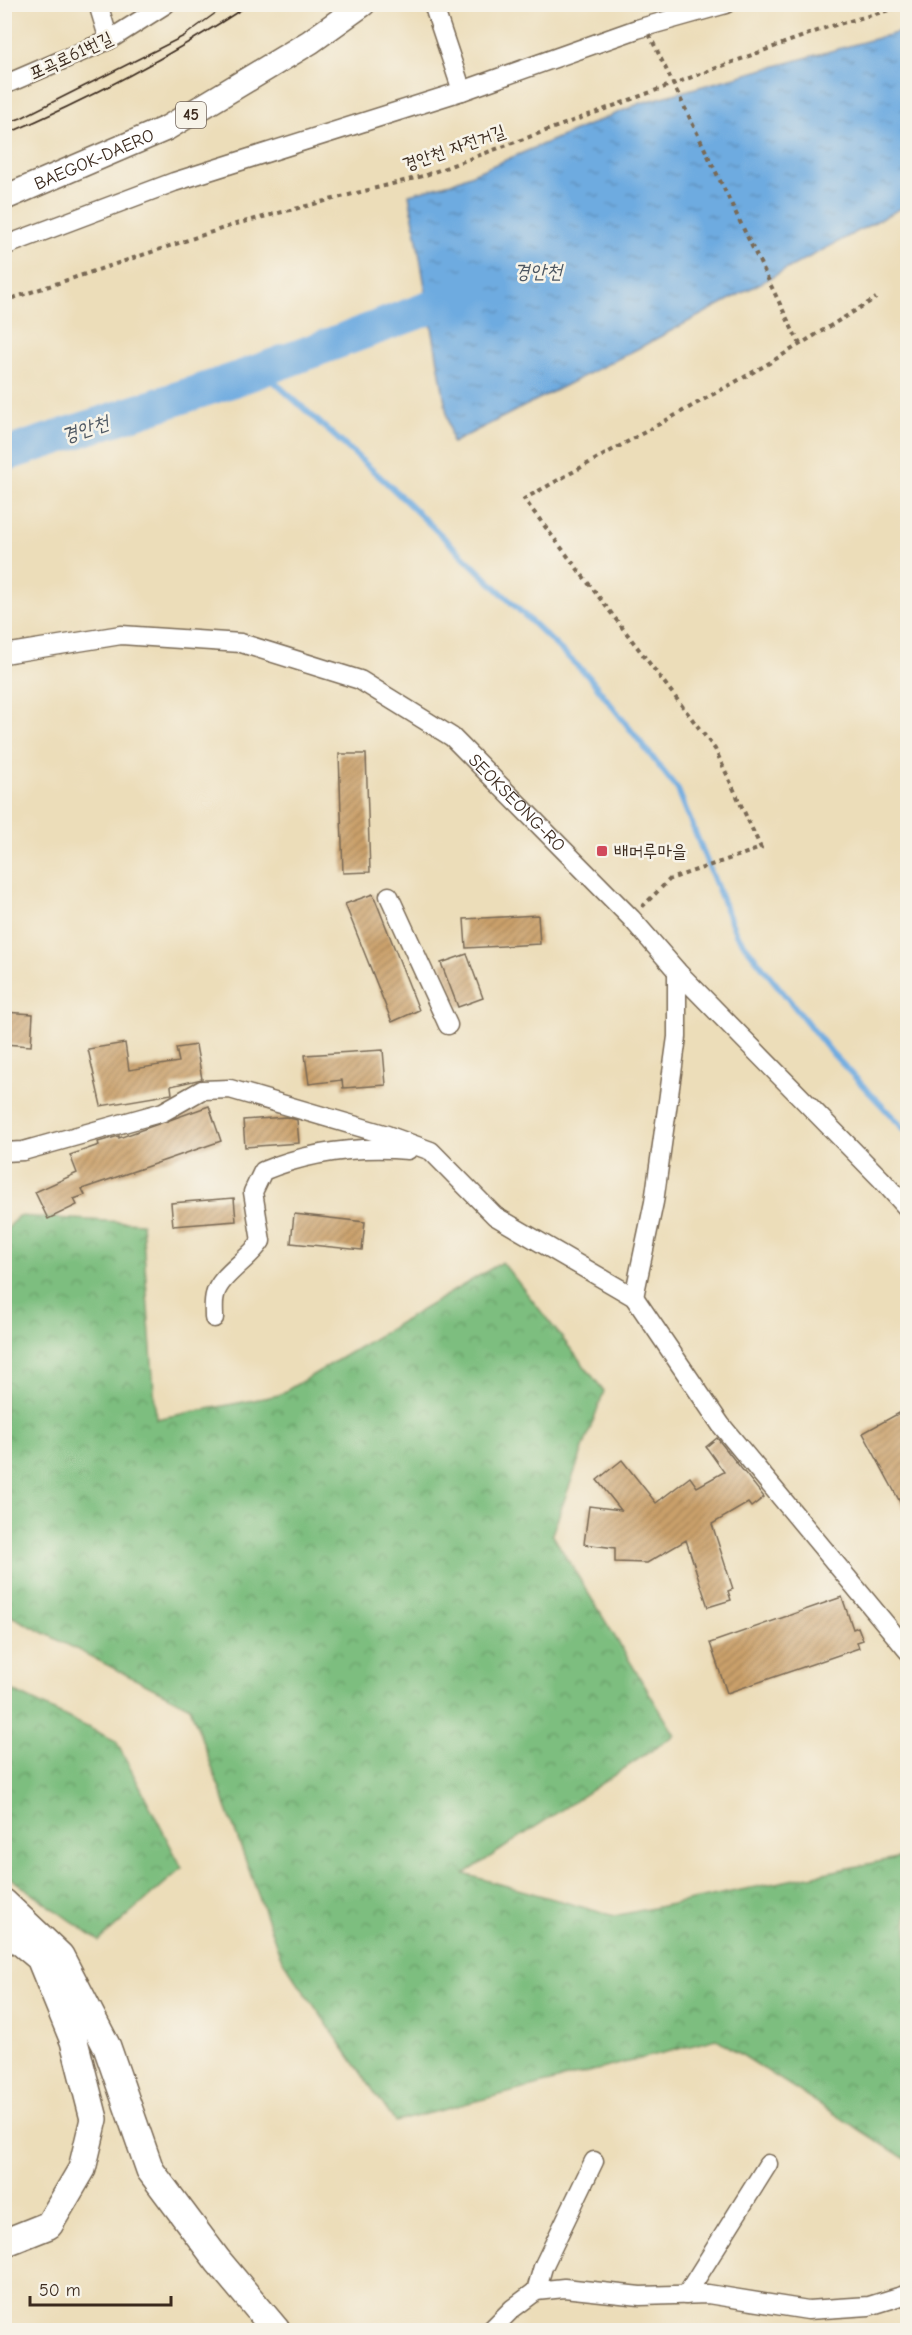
<svg xmlns="http://www.w3.org/2000/svg" width="912" height="2335" viewBox="0 0 912 2335" font-family="'Comic Neue','Poor Story',sans-serif">
  <style>
    .forest { fill: url(#forest-crowns); stroke: #5c744e; stroke-width: 1.5 }
    .water { fill: url(#water-ripples); stroke: #546a7f; stroke-width: 1.5 }
    .lines { fill: none; stroke-linecap: round; stroke-linejoin: round }
    .stream { stroke: #6eabe0; stroke-width: 6 }
    .river { stroke: #6eabe0; stroke-width: 34 }
    .building { fill: url(#building-hatch) }
    .minor-casing { stroke: #796954; stroke-width: 21 }
    .major-casing { stroke: #796954; stroke-width: 27 }
    .highway-casing { stroke: #796954; stroke-width: 30 }
    .path { stroke: #796954; stroke-width: 4; stroke-dasharray: 4.5 4.5; stroke-linecap: butt }
    .minor { stroke: #fff; stroke-width: 18 }
    .major { stroke: #fff; stroke-width: 24 }
    .highway { stroke: #fff; stroke-width: 27 }
    .tram { stroke: #3b2a1e; stroke-width: 1.5 }
    .path-bridge { stroke: #796954; stroke-width: 4; stroke-dasharray: 4.5 4.5; stroke-linecap: butt }
    .poi-dot { fill: #d1495b; stroke: #f7f3e8; stroke-width: 2 }
    .labels { text-anchor: middle; dominant-baseline: central; stroke-width: 5; stroke-linejoin: round; paint-order: stroke }
    .shield { fill: #f7f3e8; stroke: #73665b; stroke-width: 1.5 }
    .shield-label { font-size: 16px; font-weight: bold; fill: #3b2a1e }
    .street-label { font-size: 18px; fill: #3b2a1e; stroke: #f7f3e8 }
    .poi-label { font-size: 18px; fill: #3b2a1e; stroke: #f7f3e8; text-anchor: start }
    .water-label { font-size: 20px; font-style: italic; fill: #4d5762; stroke: #f7f3e8 }
  </style>
  <defs>
    <pattern id="forest-crowns" width="20" height="18" patternUnits="userSpaceOnUse" patternTransform="scale(1.5)"><rect width="20" height="18" fill="#7dbe7f"/><path d="M2 6a3 3 0 1 1 6 0M12 15a3 3 0 1 1 6 0" fill="none" stroke="#689b67"/></pattern>
    <pattern id="water-ripples" width="26" height="14" patternUnits="userSpaceOnUse" patternTransform="scale(1.5)"><rect width="26" height="14" fill="#6eabe0"/><path d="M2 4q2-2 4 0t4 0M15 11q2-2 4 0t4 0" fill="none" stroke="#5c8bb5"/></pattern>
    <pattern id="building-hatch" width="6" height="6" patternUnits="userSpaceOnUse" patternTransform="scale(1.5)"><rect width="6" height="6" fill="#caa06b"/><path d="M-1 1l2-2M0 6l6-6M5 7l2-2" fill="none" stroke="#a58357"/></pattern>
  </defs>
  <rect width="100%" height="100%" fill="#f7f3e8"/>
  <filter id="ink" filterUnits="userSpaceOnUse"><feTurbulence type="fractalNoise" baseFrequency=".0167" numOctaves="2"/><feDisplacementMap in="SourceGraphic" scale="12" xChannelSelector="R" yChannelSelector="G"/><feConvolveMatrix kernelMatrix="1 2 1 2 8 2 1 2 1" color-interpolation-filters="sRGB"/></filter>
  <filter id="wash" filterUnits="userSpaceOnUse"><feTurbulence type="fractalNoise" baseFrequency=".008" numOctaves="4" result="noise"/><feDisplacementMap in="SourceGraphic" scale="24" xChannelSelector="R" yChannelSelector="G"/><feGaussianBlur stdDeviation="1.35" result="paint"/><feColorMatrix in="noise" values="0 0 0 0 0 0 0 0 0 0 0 0 0 0 0 0 0 1.4 0 .05"/><feComposite in="paint" operator="in"/></filter>
  <g filter="url(#wash)">
    <rect width="100%" height="100%" fill="#ecddb9"/>
    <path class="forest" d="M18 1216 142 1223 156 1419 279 1395 502 1262 604 1391 552 1534 675 1735 464 1874 614 1916 907 1856V2160L717 2039 395 2122 281 1958 190 1707 5 1613 4 1233Z
      M5 1687 116 1741 182 1868 99 1941 5 1874Z"/>
    <path class="water" d="M907 30V205L637 349 452 443 409 194 451 183 641 103Z"/>
    <g class="lines">
      <path class="stream" d="M261 370 389 485 590 678 678 790 736 934 831 1052 908 1133"/>
      <path class="river" d="M4 455 231 381 473 292"/>
    </g>
    <g id="blocks">
      <path class="building" d="M339 754H366L370 872 343 873Z
        M373 894 419 1010 392 1022 345 904Z
        M538 915 540 944 466 948 464 919Z
        M467 954 483 998 458 1007 441 963Z
        M4 1012 33 1014 31 1046 4 1044Z
        M125 1043 129 1070 179 1062 176 1048 196 1045 202 1079 171 1086 172 1094 101 1106 88 1049Z
        M383 1050 386 1085 343 1088 342 1080 309 1084 305 1055Z
        M209 1106 221 1141 82 1189 85 1195 74 1199 77 1205 48 1219 35 1192 77 1173 70 1155 99 1145 98 1142 119 1136V1138Z
        M286 1117 297 1120 299 1143 245 1147 243 1120Z
        M234 1198 236 1221 173 1226 171 1203Z
        M294 1214 365 1222 362 1250 291 1243Z
        M901 1412 908 1425V1517L863 1433Z
        M717 1438 764 1497 751 1507 748 1503 712 1524 733 1589 728 1591 731 1600 708 1607 686 1540 647 1563 615 1562V1548L584 1544 589 1506 621 1510 597 1480 622 1460 656 1503 690 1477 697 1487 724 1472 706 1447Z
        M842 1597 853 1629 858 1627 863 1640 857 1642 859 1648 727 1693 710 1643Z"/>
    </g>
  </g>
  <g filter="url(#ink)">
    <use href="#blocks" fill-opacity="0" stroke="#796954" stroke-width="1.5"/>
    <g class="lines">
      <defs>
        <g id="minor">
          <path d="M98 4 109 40"/>
          <path d="M433 4 462 91"/>
          <path d="M4 85 109 40 166 4"/>
          <path d="M4 246 174 182 462 91 637 29 726 4"/>
          <path id="s1" d="M4 654 121 635 241 643 360 680 452 737 631 918 677 971 881 1179 908 1209"/>
          <path d="M389 896 448 1025"/>
          <path d="M4 1152 23 1151 163 1112 202 1090 230 1089 387 1135 431 1151 495 1216 634 1297 721 1425 908 1651"/>
          <path d="M634 1297 654 1202 677 1037V971"/>
          <path d="M214 1318C214 1311 213 1302 215 1295 219 1276 250 1259 261 1241L253 1192 263 1171C309 1152 359 1146 408 1150"/>
          <path d="M536 2291 543 2267 594 2161"/>
          <path d="M686 2295 768 2164"/>
          <path d="M491 2330 512 2309 536 2291 564 2288 640 2296 708 2294 808 2310 869 2306 908 2294"/>
        </g>
        <g id="major">
          <path id="s2" d="M4 198 167 128 310 42 363 4"/>
        </g>
        <path id="highway" d="M4 1903 60 1956 107 2047 150 2170 218 2261 276 2330
          M4 1928 40 1958 74 2041 94 2119 82 2169 49 2225 4 2243"/>
      </defs>
      <use href="#minor" class="minor-casing"/>
      <use href="#major" class="major-casing"/>
      <use href="#highway" class="highway-casing"/>
      <path class="path" d="M4 301 236 224 423 176 828 27 908 5
        M794 333 800 344
        M642 907 670 879 761 848 715 749 524 499 766 365 876 298"/>
      <use href="#minor" class="minor"/>
      <use href="#major" class="major"/>
      <use href="#highway" class="highway"/>
      <path class="tram" d="M4 124 21 118 184 36 228 4
        M4 135C90 99 172 55 250 4"/>
      <path class="path-bridge" d="M649 34 794 333"/>
    </g>
  </g>
  <rect class="poi-dot" x="596" y="845" width="12" height="12" rx="3"/>
  <g class="labels">
    <rect class="shield" x="176" y="102" width="30" height="26" rx="4.5"/>
    <g class="shield-label">
      <text x="191" y="115">45</text>
    </g>
    <g class="street-label">
      <text transform="translate(71 56) rotate(-25)">포곡로61번길</text>
      <text transform="translate(454 148) rotate(-19)">경안천 자전거길</text>
      <text stroke="none"><textPath href="#s2" startOffset="98">BAEGOK-DAERO</textPath></text>
      <text stroke="none"><textPath href="#s1" startOffset="564">SEOKSEONG-RO</textPath></text>
    </g>
    <g class="poi-label">
      <text x="614" y="851">배머루마을</text>
    </g>
    <g class="water-label">
      <text x="538" y="271">경안천</text>
      <text transform="translate(85 429) rotate(-18)">경안천</text>
    </g>
  </g>
  <rect width="912" height="2335" fill="none" stroke="#f7f3e8" stroke-width="24"/>
  <path d="M30 2296v9h141v-9" fill="none" stroke="#3b2a1e" stroke-width="3"/>
  <text x="39" y="2296" font-size="18" fill="#3b2a1e" stroke="#f7f3e8" stroke-width="4.5" paint-order="stroke">50 m</text>
</svg>
